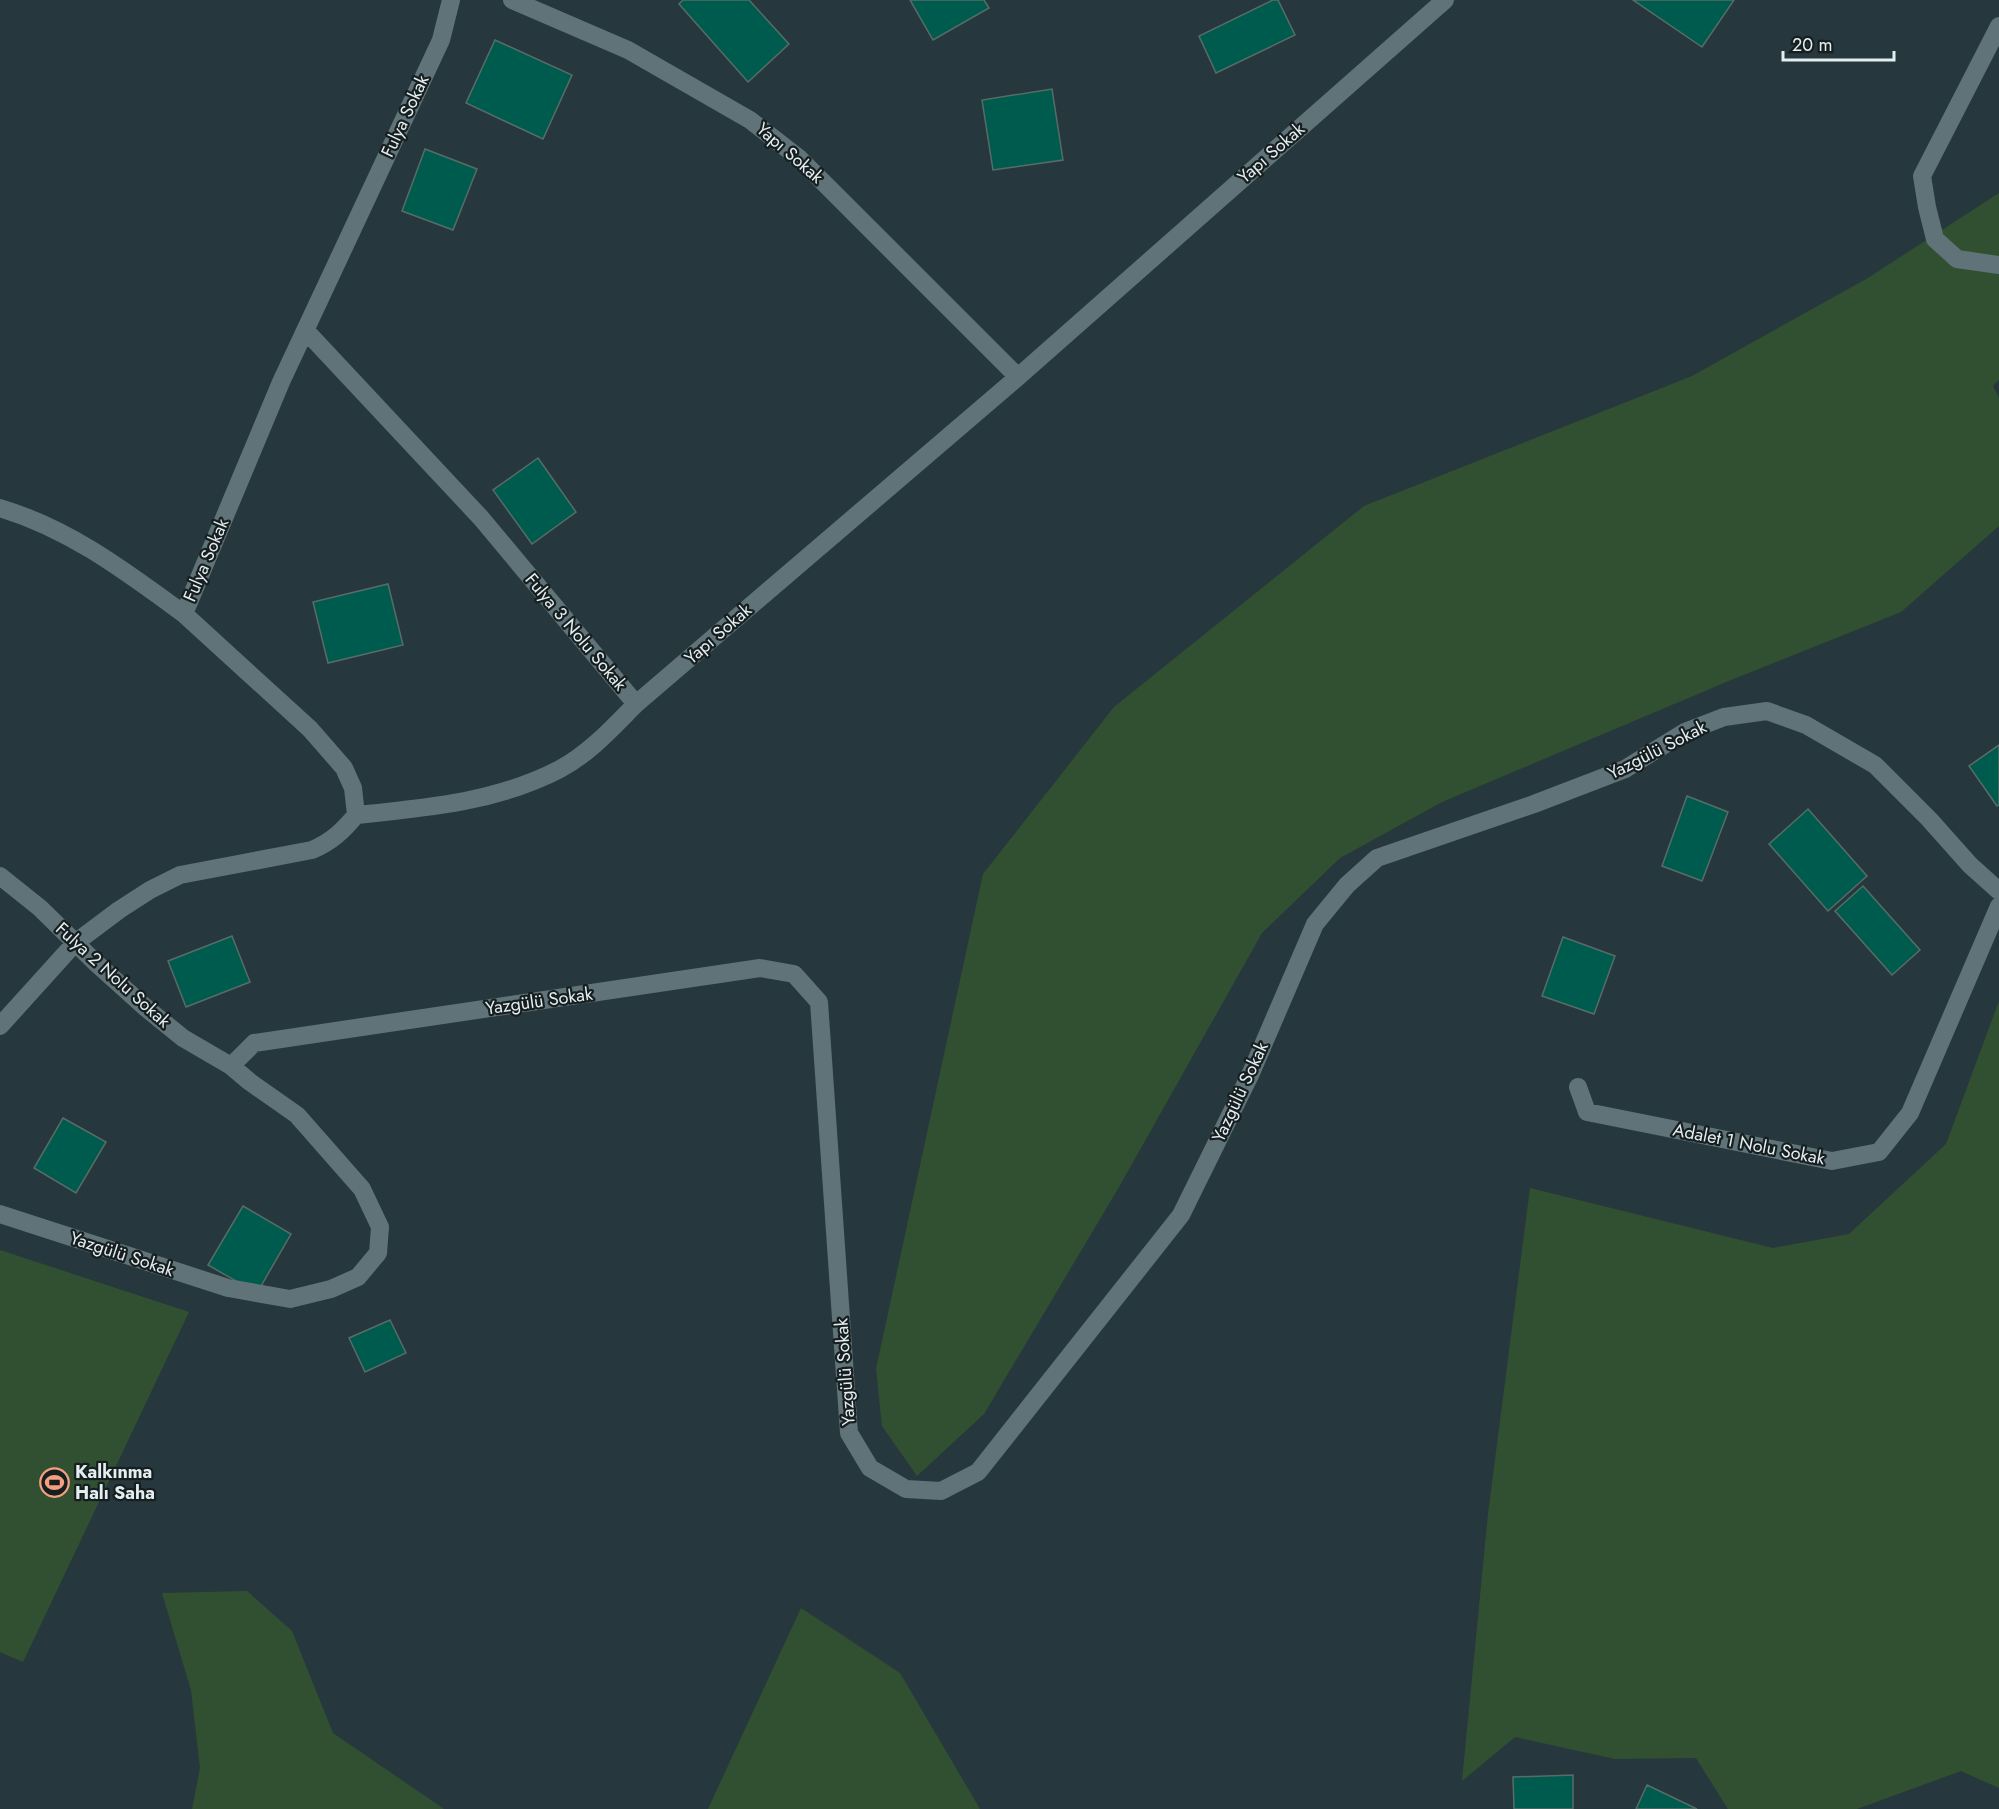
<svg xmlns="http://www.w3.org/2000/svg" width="1999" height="1809" viewBox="0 0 1999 1809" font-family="Jost,sans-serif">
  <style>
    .green { fill: #315032 }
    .building { fill: #005b4f; stroke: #586c67; stroke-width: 1.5 }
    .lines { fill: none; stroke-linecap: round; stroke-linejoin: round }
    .minor { stroke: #5f7378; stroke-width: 18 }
    .labels { text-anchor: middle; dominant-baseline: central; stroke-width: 4.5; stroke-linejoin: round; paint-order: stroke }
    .street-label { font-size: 18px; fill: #e3eef0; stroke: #161e20 }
    .poi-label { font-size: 18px; font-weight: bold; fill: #e3eef0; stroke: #161e20; text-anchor: start }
  </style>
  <rect width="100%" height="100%" fill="#26383d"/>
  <path class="green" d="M1999 193V380L1993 386 1999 398V526L1901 612 1731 680 1442 802 1340 858 1262 933 1119 1187 984 1414 917 1476 882 1426 876 1369 983 874 1114 707 1364 506 1692 376 1868 278Z
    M1999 1001V1788L1961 1771 1857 1809H1728L1696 1758 1615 1759 1515 1737 1462 1781 1488 1514 1530 1188 1773 1248 1849 1234 1946 1144Z
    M0 1250 189 1312 23 1662 0 1652Z
    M247 1591 292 1631 333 1733 444 1809H192L200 1768 191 1690 162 1593Z
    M801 1608 900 1673 980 1809H708Z"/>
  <path class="building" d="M683 0H749L789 44 748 82 679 4Z
    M910 0H984L989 8 933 40Z
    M1273 0H1278L1295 35 1216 73 1199 36Z
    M1633 0H1734L1702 47Z
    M495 40 572 75 543 139 466 103Z
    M1052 89 1063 160 993 170 982 100Z
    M425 149 477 169 453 230 402 211Z
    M538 458 576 512 532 544 493 490Z
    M388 584 403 645 328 663 313 602Z
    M1999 745V805L1997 806 1969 766Z
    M1687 796 1728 812 1702 881 1662 866Z
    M1808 809 1867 876 1828 911 1769 844Z
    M1863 886 1920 950 1892 975 1835 911Z
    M232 936 250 982 186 1007 168 961Z
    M1563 937 1615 956 1594 1014 1542 996Z
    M63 1118 106 1142 76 1193 34 1168Z
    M243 1206 291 1234 257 1293 208 1265Z
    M390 1320 406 1353 365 1372 349 1338Z
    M1573 1775V1809H1514L1513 1777Z
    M1647 1785 1697 1809H1636Z"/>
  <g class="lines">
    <path class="minor" d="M512 0 628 50 750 120 799 158 1018 377
      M1999 26 1922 176 1927 207 1935 239 1957 259 1999 265
      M306 331 481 518 636 704
      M0 508C70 529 125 571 184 614
      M356 815C426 808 497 802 560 769 590 753 613 727 636 704L1018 377 1445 0
      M0 876 40 908 96 963 146 1008 183 1038 231 1066
      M0 1026 75 943 119 910 150 890 180 875 312 850C331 842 343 831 356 815L353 788 344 768 310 729 184 614 281 382 441 40 451 0
      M1578 1087 1587 1112 1832 1161 1879 1152 1910 1113 1999 906
      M0 1214 228 1288 290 1299 331 1289 358 1277 378 1253 380 1227 362 1189 297 1115 250 1082 231 1066 254 1043 760 968 794 974 819 1002 849 1433 870 1468 906 1489 941 1491 978 1472 1181 1215 1251 1073 1315 924 1347 885 1377 858 1534 804 1625 769 1685 732 1724 717 1767 711 1806 725 1875 765 1929 819 1970 865 1999 891"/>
  </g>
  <defs>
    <symbol id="stadium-ring" viewBox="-11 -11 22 22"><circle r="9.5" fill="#161e20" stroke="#f2a07f" stroke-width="1.5"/><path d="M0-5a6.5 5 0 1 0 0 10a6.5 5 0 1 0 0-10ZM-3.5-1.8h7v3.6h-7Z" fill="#f2a07f"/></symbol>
  </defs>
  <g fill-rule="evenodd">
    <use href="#stadium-ring" x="38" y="1466" width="33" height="33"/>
  </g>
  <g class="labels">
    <g class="street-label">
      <text transform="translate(405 116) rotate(-65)">Fulya Sokak</text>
      <text transform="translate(790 153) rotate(41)">Yapı Sokak</text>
      <text transform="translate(1271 153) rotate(-41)">Yapı Sokak</text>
      <text transform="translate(206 560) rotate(-67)">Fulya Sokak</text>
      <text transform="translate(576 632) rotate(50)">Fulya 3 Nolu Sokak</text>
      <text transform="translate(718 634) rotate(-41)">Yapı Sokak</text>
      <text transform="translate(1657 750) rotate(-27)">Yazgülü Sokak</text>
      <text transform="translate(113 975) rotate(42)">Fulya 2 Nolu Sokak</text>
      <text transform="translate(539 1001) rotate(-8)">Yazgülü Sokak</text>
      <text transform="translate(1240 1092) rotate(-65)">Yazgülü Sokak</text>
      <text transform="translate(1749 1144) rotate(11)">Adalet 1 Nolu Sokak</text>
      <text transform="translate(122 1254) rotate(18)">Yazgülü Sokak</text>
      <text transform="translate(845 1372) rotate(-94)">Yazgülü Sokak</text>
    </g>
    <g class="poi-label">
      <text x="75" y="1472">Kalkınma<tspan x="75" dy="21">Halı Saha</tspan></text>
    </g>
  </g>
  <path d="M1783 51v9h111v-9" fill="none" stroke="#e3eef0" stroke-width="3"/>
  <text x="1792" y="51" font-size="18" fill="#e3eef0" stroke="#161e20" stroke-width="4.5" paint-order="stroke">20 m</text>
</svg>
